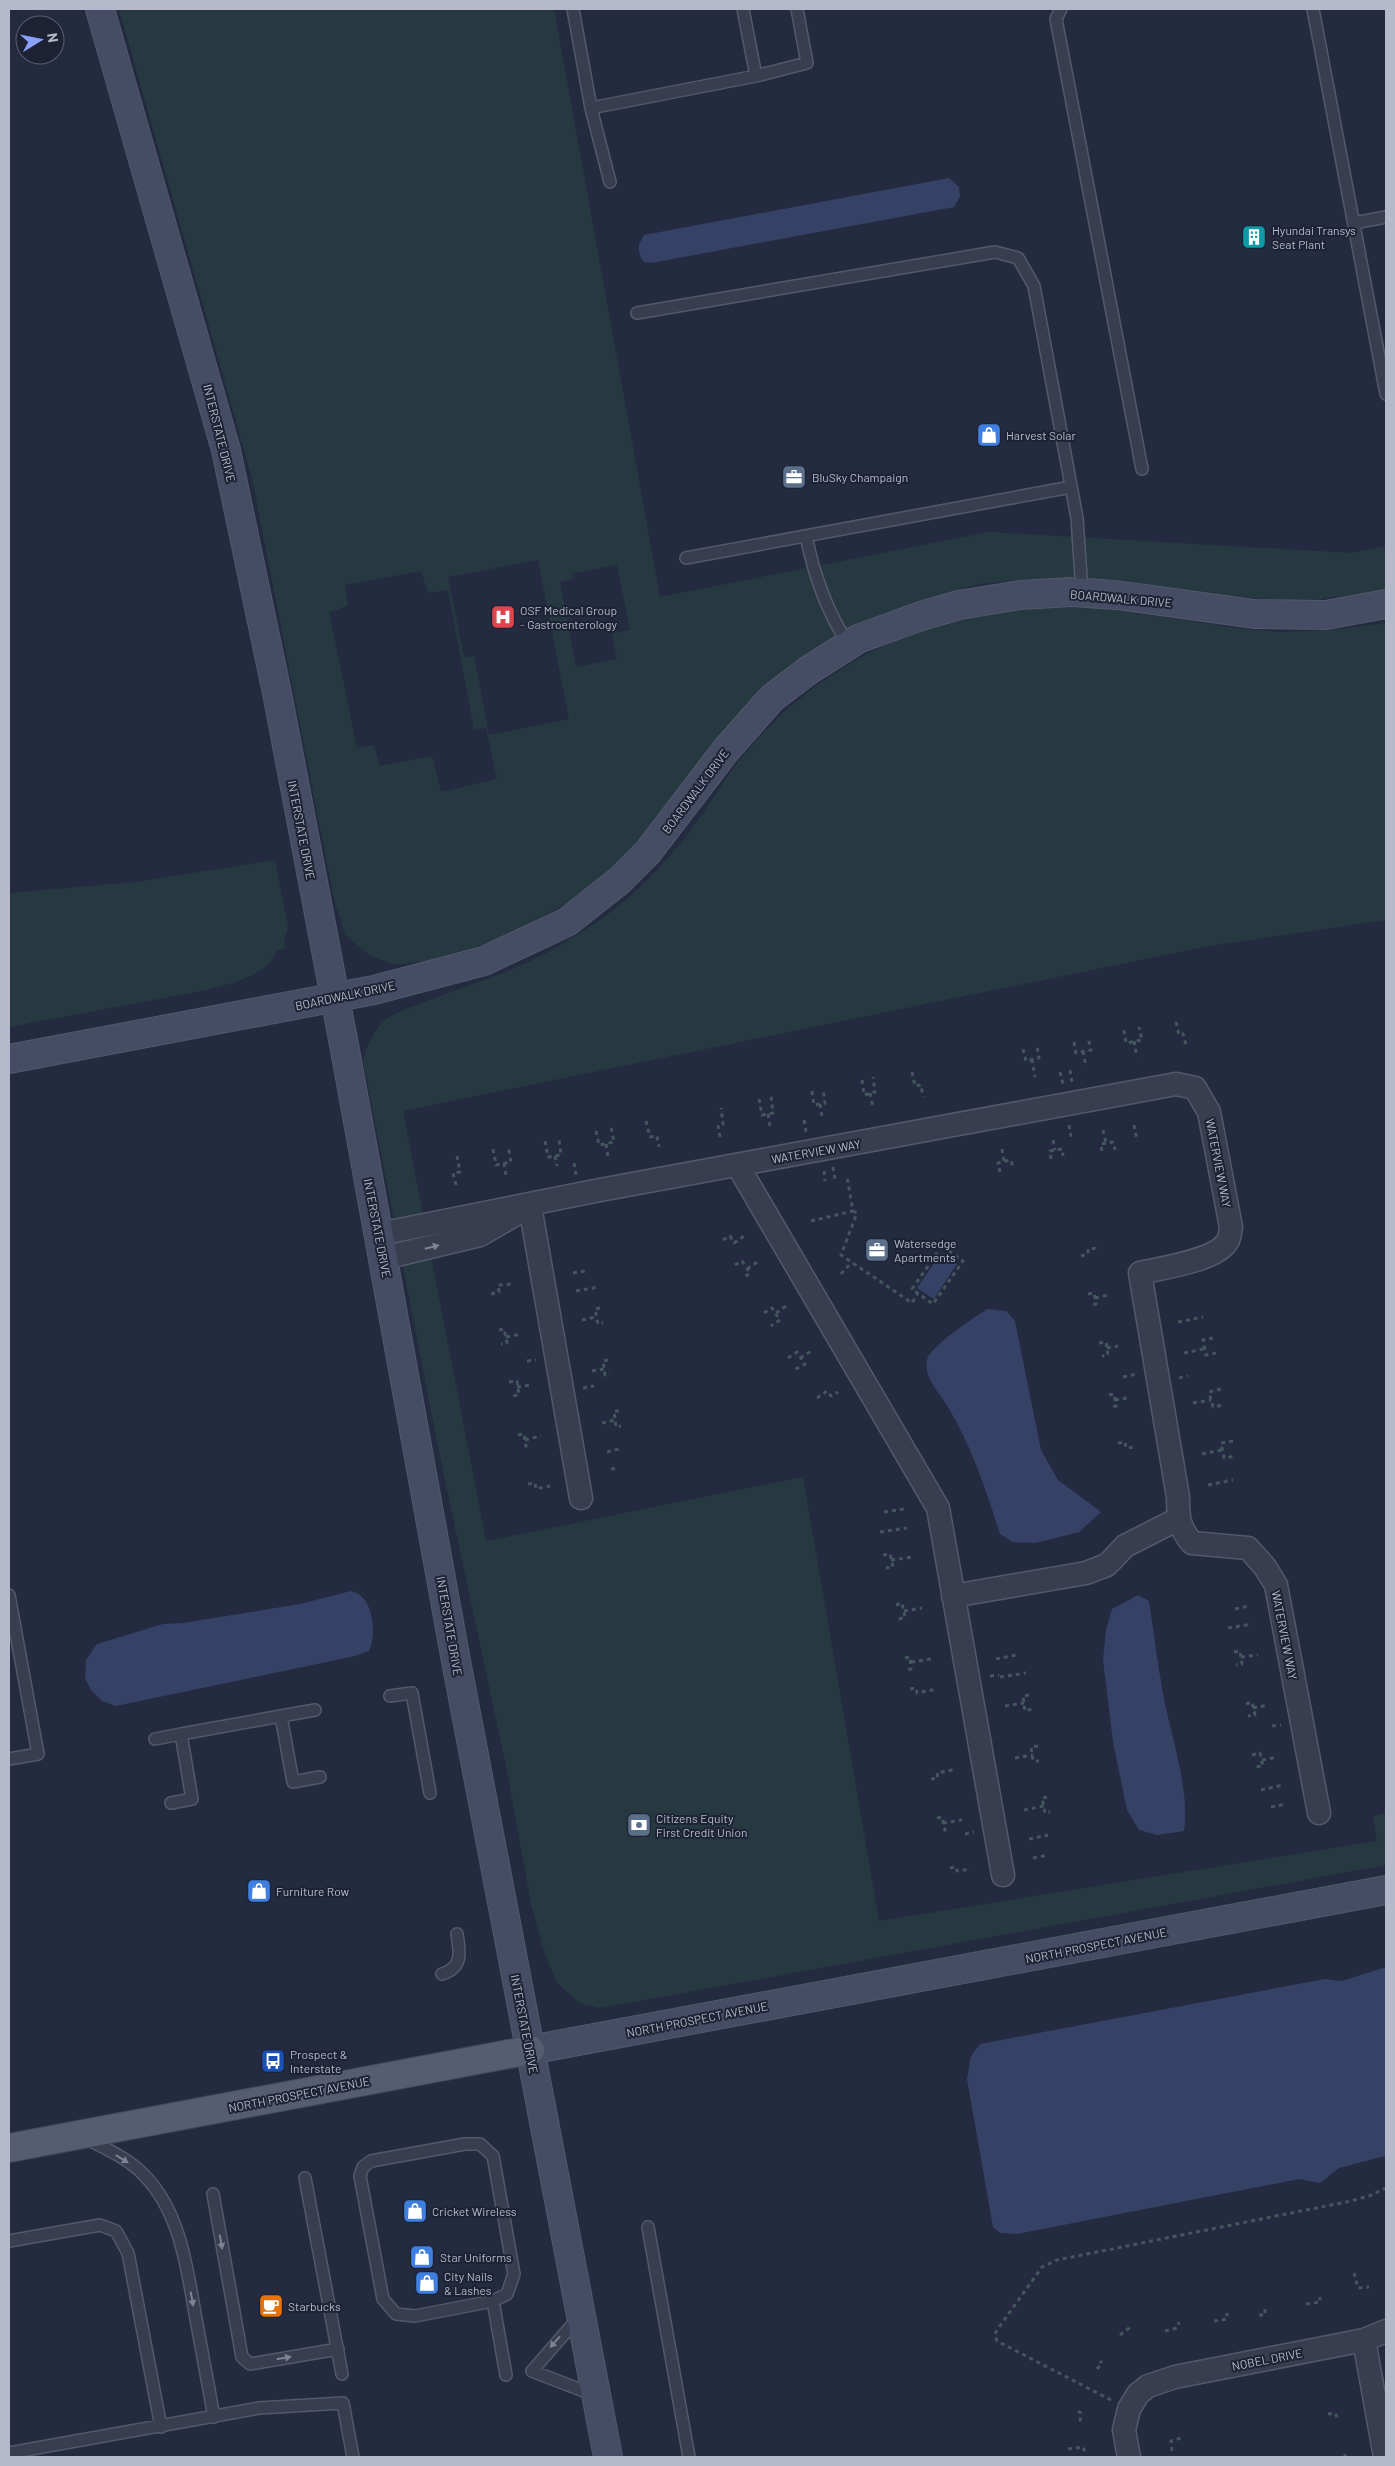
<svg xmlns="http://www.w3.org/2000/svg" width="1395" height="2466" viewBox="0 0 1395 2466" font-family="Barlow,sans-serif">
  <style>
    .green { fill: #263941; fill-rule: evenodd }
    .water { fill: #364166 }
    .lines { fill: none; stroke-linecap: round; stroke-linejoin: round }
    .lane-casing { stroke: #53596b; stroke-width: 14 }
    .street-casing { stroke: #53596b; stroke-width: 25 }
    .secondary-casing { stroke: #53596b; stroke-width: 30 }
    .primary-casing { stroke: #424759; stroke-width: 30 }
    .path { stroke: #44565e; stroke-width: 3; stroke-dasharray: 4 4; stroke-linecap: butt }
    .lane { stroke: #383e50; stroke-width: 11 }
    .street { stroke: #383e50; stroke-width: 22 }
    .secondary { stroke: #464c63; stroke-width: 28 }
    .primary { stroke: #565d70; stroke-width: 28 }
    .oneway { fill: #7d8294 }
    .labels { text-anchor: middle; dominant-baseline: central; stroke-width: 4; stroke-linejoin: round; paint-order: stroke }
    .poi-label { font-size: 12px; fill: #b5b9cb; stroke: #1d2335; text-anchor: start }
    .street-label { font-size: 12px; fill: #b5b9cb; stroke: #1d2335 }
  </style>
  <rect width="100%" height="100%" fill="#242b40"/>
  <path class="green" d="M119 9H554L660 597 989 532 1351 553 1386 546V591L1298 601 1208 595 1114 579H1027L974 585 849 630 664 815 623 861 586 893 502 938 446 958 395 965 369 955 345 935 334 899 252 478ZM538 560 569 719 489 735 474 656 464 658 448 577ZM617 565 630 630 612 634 617 659 576 667 560 582 573 579 572 573ZM421 571 428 593 448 590 474 729 486 728 497 779 441 792 432 756 380 766 374 745 357 748 329 612 348 606 345 585Z
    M1052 607 1107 609 1244 629 1280 632 1331 630 1386 623V920L1209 946 403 1111 486 1541 803 1477 879 1921 1377 1841 1373 1816 1386 1813V1865L601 2008 579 2003 557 1983 543 1949 531 1903 507 1771 437 1442 363 1060C367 1048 373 1031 383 1022 391 1014 406 1009 417 1005 448 992 479 983 510 970 542 957 571 939 600 920 633 897 664 864 689 833 706 810 721 785 738 762 795 688 882 634 975 615 1000 610 1026 609 1052 607Z
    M275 860 288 927 284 941 285 948 276 951C269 976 230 983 207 990L9 1027V893L136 882Z"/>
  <path class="water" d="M949 178 959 187 960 197 954 207 651 263 644 262C637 253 637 245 644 235Z
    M941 1253 953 1258 952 1261 957 1264 934 1299 917 1288Z
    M987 1309 1006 1311 1015 1321 1041 1450 1058 1480 1101 1512 1079 1532 1036 1543 1013 1542 1000 1534C986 1490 972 1447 948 1407 940 1394 923 1376 927 1360 930 1346 974 1318 987 1309Z
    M351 1591C374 1596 377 1633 369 1651L355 1656 116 1706 102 1701 91 1690 85 1678 86 1660 97 1644 163 1624 183 1623 300 1604Z
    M1138 1595 1149 1601C1154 1634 1158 1667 1164 1699 1172 1738 1190 1792 1184 1831L1157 1835 1139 1830 1127 1810 1113 1742 1103 1660 1106 1630 1112 1609Z
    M1386 1967 1385 2156 1339 2168 1320 2183 1299 2179 1017 2234 1000 2233 993 2227 967 2079 971 2056 980 2044 1325 1979 1342 1981Z"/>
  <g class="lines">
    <defs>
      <path id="lane" d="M573 9 591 108 610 182
        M743 9 756 76 807 63 797 9
        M1061 9 1056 19 1142 469
        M1313 9 1386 394
        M591 108 756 76
        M1354 223 1386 217
        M637 313 995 252 1018 258 1034 286 1077 518 1082 592
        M806 536C814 575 826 611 849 645
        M686 558 1071 487
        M9 1595 38 1754 9 1759
        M390 1696 412 1693 430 1793
        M315 1710 281 1716 293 1782 320 1777
        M181 1734 281 1716
        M155 1739 181 1734 192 1799 171 1803
        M442 1974C463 1968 460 1952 457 1934
        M85 2138C104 2148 128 2158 143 2174 181 2212 187 2269 196 2319 202 2352 208 2384 214 2417
        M305 2178 342 2374
        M213 2194 242 2357 250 2364 338 2349
        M648 2227 689 2457
        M9 2241 100 2225 116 2231 128 2253 161 2427
        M493 2301 415 2316 396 2314 383 2299 360 2176 363 2167 371 2161 465 2144H480L493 2156 514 2274 507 2294 493 2301 506 2375
        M579 2317 532 2371 594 2395
        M9 2453 259 2408 343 2403 353 2457"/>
      <path id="street" d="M738 1166 938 1508 1003 1875
        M530 1206 581 1498
        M379 1234 600 1190 1176 1084 1195 1088 1209 1112 1231 1227C1230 1231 1230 1239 1227 1242 1215 1261 1161 1268 1140 1273L1178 1497C1178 1517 1179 1528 1192 1543L1248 1548 1265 1567 1276 1585 1319 1813
        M384 1258 480 1235 516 1214
        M953 1596 1086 1573 1107 1565 1125 1546 1178 1519
        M1364 2340 1385 2457
        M1129 2457 1124 2430 1129 2409 1138 2394 1148 2386 1175 2377 1364 2340 1386 2331"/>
      <path id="secondary" d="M100 9 226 450 277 693 345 1050 456 1661 608 2457
        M9 1059 374 990 484 961 567 922 619 881 648 852 726 750 772 698 809 670 858 639 921 616 959 605 1020 595 1071 592 1116 595 1254 614 1326 615 1386 604
        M530 2050 1386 1890"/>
      <path id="primary" d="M9 2148 530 2050"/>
    </defs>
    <use href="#lane" class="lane-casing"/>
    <use href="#street" class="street-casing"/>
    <use href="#secondary" class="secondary-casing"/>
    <use href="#primary" class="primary-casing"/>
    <path class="path" d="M1176 1022 1179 1035 1183 1034 1187 1048
      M1124 1030 1126 1043 1142 1040 1139 1027
      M1134 1041 1137 1057
      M1074 1042 1076 1053 1091 1050 1088 1038
      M1023 1049 1026 1061 1039 1058 1037 1046
      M1083 1051 1086 1067
      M1032 1059 1035 1077
      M1070 1070 1072 1082
      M912 1072 915 1086 921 1085 923 1097
      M1060 1072 1063 1084
      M862 1080 864 1095 875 1092 873 1077
      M812 1091 814 1105 825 1103 823 1089
      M870 1093 873 1107
      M759 1099 762 1115 773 1113 771 1096
      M820 1104 822 1117
      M768 1114 770 1127
      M804 1120 806 1132
      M646 1121 650 1137 657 1136 659 1147
      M1069 1125 1071 1137
      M1134 1125 1137 1141
      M1103 1130 1106 1143
      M596 1131 599 1145 614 1142 611 1127
      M720 1137 718 1125 723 1124 721 1108
      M1053 1140 1055 1150
      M545 1141 548 1157 561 1155 559 1139
      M606 1144 608 1157
      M493 1149 496 1165 511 1162 508 1146
      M1002 1149 1004 1162
      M1102 1151 1101 1144 1113 1142 1115 1150
      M555 1156 557 1166
      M1051 1159 1050 1151 1062 1149 1063 1156
      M504 1163 506 1176
      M574 1163 576 1175
      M833 1167 835 1179
      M824 1171 825 1181
      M1000 1172 998 1163 1011 1160 1013 1168
      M456 1185 453 1173 460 1172 457 1156
      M853 1211 857 1213 841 1255 912 1303 918 1293
      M811 1221 853 1211 847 1177
      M723 1240 730 1236 734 1243 744 1236
      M942 1246 963 1261 933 1304 912 1289Z
      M1081 1256 1088 1254V1249L1100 1248
      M735 1265 742 1261 750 1273 743 1278
      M747 1269 759 1261
      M573 1273 585 1271
      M841 1274 852 1262
      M576 1291 599 1287
      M491 1294 499 1292 498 1285 512 1284
      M1088 1294 1094 1293 1096 1304 1090 1305
      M1095 1298 1108 1295
      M600 1308 595 1309 598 1324 603 1323
      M764 1313 772 1308 780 1320 771 1326
      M776 1313 786 1306
      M582 1320 596 1317
      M1178 1322 1203 1317
      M499 1330 504 1329 507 1343 501 1344
      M506 1337 521 1334
      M1213 1338 1203 1340 1206 1355 1216 1353
      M1099 1343 1106 1342 1108 1355 1102 1356
      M1107 1348 1118 1346
      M1184 1353 1204 1349
      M788 1358 797 1352 805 1364 794 1370
      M800 1358 813 1350
      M608 1360 603 1361 605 1375 610 1374
      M527 1361 536 1360
      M592 1371 604 1369
      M1123 1377 1137 1374
      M1179 1378 1188 1376
      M509 1382 517 1381 519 1395 511 1396
      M517 1387 531 1385
      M583 1388 594 1386
      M1221 1389 1209 1392 1213 1407 1224 1405
      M1109 1395 1114 1394 1116 1406 1110 1407
      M817 1398 827 1391 831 1396 838 1392
      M1115 1400 1127 1398
      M1193 1403 1211 1400
      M619 1411H614L616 1427 621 1426
      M602 1423 615 1420
      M518 1435 524 1434 526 1446 521 1447
      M525 1440 541 1436
      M1233 1441 1221 1443 1224 1458 1236 1456
      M1118 1443 1125 1442 1126 1448 1136 1447
      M607 1452 619 1449
      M1202 1454 1222 1450
      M611 1469 619 1468
      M528 1484 535 1483 536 1489 550 1486
      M1208 1485 1233 1480
      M884 1512 904 1509
      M880 1532 907 1528
      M883 1555 890 1554 893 1567 886 1568
      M891 1560 913 1557
      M896 1605 902 1603 905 1618 898 1619
      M1235 1609 1249 1606
      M904 1611 922 1608
      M1228 1628 1252 1624
      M1234 1652 1240 1651 1242 1664 1236 1665
      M1241 1657 1258 1655
      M905 1658 910 1657 911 1669 905 1670
      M996 1659 1016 1655
      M911 1662 931 1659
      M990 1676 999 1675
      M1000 1677 1026 1673
      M910 1689 916 1688 917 1693 937 1689
      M1029 1695 1023 1696 1025 1711 1032 1709
      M1246 1704 1252 1702 1255 1715 1248 1716
      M1005 1706 1024 1703
      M1253 1708 1268 1705
      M1272 1726 1281 1725
      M1038 1746 1031 1747 1033 1761H1039
      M1252 1755 1260 1753 1263 1766 1254 1767
      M1015 1758 1033 1755
      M1262 1760 1278 1757
      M931 1779 938 1778 937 1773 953 1770
      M1261 1790 1283 1785
      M1047 1797 1042 1798 1045 1813 1050 1812
      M1271 1807 1286 1804
      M1024 1810 1044 1806
      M937 1818 942 1817 945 1830 940 1831
      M943 1823 962 1820
      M965 1834 974 1832
      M1029 1839 1048 1835
      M1033 1858 1048 1855
      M950 1868 956 1867 957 1871 971 1869
      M1354 2273 1358 2288 1369 2287
      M1306 2304 1320 2302V2297
      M1259 2315H1265V2307
      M1214 2321 1227 2319V2313
      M1165 2331 1177 2328 1179 2322
      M1120 2335 1129 2328V2324
      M1097 2369 1102 2363 1100 2361
      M1111 2400 997 2341 995 2334 997 2330 1042 2267 1057 2260 1351 2201 1369 2196 1386 2188
      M1078 2411 1081 2413 1080 2422
      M1328 2414 1335 2413 1338 2419
      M1068 2449 1083 2447 1086 2455
      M1172 2451 1171 2441 1181 2438
      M1345 2454V2457"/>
    <use href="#lane" class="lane"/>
    <use href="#street" class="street"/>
    <use href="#secondary" class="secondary"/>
    <use href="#primary" class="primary"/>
  </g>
  <defs><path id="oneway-solid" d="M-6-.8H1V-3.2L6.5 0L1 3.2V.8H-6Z" transform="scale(1.25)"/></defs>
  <g class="oneway">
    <use href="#oneway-solid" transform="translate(432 1247) rotate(-14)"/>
    <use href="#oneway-solid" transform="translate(122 2159) rotate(32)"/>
    <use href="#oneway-solid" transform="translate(221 2242) rotate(80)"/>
    <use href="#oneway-solid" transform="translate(192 2299) rotate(80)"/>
    <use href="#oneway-solid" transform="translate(555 2342) rotate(132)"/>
    <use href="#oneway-solid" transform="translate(284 2358) rotate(-10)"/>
  </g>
  <defs>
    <symbol id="building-square" viewBox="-11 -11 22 22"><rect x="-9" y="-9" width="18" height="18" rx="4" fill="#0f9aa8" stroke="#1d2335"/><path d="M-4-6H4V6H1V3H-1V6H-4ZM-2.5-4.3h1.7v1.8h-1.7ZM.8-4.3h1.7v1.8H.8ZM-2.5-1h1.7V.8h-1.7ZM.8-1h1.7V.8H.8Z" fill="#fff"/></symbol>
    <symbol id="shop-square" viewBox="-11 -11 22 22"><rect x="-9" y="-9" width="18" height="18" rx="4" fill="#3f7fe0" stroke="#1d2335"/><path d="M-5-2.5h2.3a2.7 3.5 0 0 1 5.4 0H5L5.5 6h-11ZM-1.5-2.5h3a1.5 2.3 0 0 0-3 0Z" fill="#fff"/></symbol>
    <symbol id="office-square" viewBox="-11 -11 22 22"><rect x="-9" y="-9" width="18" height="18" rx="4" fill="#5c6f8a" stroke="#1d2335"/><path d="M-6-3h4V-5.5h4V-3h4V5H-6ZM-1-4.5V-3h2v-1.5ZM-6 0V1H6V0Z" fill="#fff"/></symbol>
    <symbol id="hospital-square" viewBox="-11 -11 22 22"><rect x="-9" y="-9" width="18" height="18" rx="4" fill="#e0444e" stroke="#1d2335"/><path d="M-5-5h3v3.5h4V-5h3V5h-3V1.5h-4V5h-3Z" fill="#fff"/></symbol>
    <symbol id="bank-square" viewBox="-11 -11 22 22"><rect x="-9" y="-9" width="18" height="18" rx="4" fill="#5c6f8a" stroke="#1d2335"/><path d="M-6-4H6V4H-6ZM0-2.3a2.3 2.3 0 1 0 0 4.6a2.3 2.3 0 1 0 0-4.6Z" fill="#fff"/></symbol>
    <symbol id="bus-square" viewBox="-11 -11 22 22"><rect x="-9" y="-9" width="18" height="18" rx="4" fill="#1a4fb4" stroke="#1d2335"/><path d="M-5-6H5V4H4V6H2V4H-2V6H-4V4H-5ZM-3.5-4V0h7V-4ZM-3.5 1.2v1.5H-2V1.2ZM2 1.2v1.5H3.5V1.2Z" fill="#fff"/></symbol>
    <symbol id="cafe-square" viewBox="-11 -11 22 22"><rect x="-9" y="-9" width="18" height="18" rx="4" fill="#e8710a" stroke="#1d2335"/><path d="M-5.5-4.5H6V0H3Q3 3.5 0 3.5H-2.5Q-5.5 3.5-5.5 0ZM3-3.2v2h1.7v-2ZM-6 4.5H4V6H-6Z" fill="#fff"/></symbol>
  </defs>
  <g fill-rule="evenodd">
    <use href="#building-square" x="1240" y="223" width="28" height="28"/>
    <use href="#shop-square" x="975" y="421" width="28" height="28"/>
    <use href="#office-square" x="780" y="463" width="28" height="28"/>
    <use href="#hospital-square" x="489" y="603" width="28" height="28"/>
    <use href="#office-square" x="863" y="1236" width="28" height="28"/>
    <use href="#bank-square" x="625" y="1811" width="28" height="28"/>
    <use href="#shop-square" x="245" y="1877" width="28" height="28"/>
    <use href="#bus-square" x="259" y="2047" width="28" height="28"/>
    <use href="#shop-square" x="401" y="2197" width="28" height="28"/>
    <use href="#shop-square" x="408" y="2243" width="28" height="28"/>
    <use href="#shop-square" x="413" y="2269" width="28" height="28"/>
    <use href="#cafe-square" x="257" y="2292" width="28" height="28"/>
  </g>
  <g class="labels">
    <g class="poi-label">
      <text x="1272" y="230">Hyundai Transys<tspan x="1272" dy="14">Seat Plant</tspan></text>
      <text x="1006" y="435">Harvest Solar</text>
      <text x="812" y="477">BluSky Champaign</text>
      <text x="520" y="610">OSF Medical Group<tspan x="520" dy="14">- Gastroenterology</tspan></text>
      <text x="894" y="1243">Watersedge<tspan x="894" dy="14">Apartments</tspan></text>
      <text x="656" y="1818">Citizens Equity<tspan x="656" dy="14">First Credit Union</tspan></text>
      <text x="276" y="1891">Furniture Row</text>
      <text x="290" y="2054">Prospect &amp;<tspan x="290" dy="14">Interstate</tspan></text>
      <text x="432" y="2211">Cricket Wireless</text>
      <text x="440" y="2257">Star Uniforms</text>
      <text x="444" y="2276">City Nails<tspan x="444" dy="14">&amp; Lashes</tspan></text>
      <text x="288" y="2306">Starbucks</text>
    </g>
    <g class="street-label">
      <text transform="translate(220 433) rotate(76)">INTERSTATE DRIVE</text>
      <text transform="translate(1121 598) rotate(5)">BOARDWALK DRIVE</text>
      <text transform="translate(695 791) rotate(-53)">BOARDWALK DRIVE</text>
      <text transform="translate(302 830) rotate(79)">INTERSTATE DRIVE</text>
      <text transform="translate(345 995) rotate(-12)">BOARDWALK DRIVE</text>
      <text transform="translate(816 1151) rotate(-10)">WATERVIEW WAY</text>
      <text transform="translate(1219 1163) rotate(79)">WATERVIEW WAY</text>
      <text transform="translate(378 1228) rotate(79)">INTERSTATE DRIVE</text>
      <text transform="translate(450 1626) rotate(80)">INTERSTATE DRIVE</text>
      <text transform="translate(1285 1635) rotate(79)">WATERVIEW WAY</text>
      <text transform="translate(1096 1945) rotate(-11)">NORTH PROSPECT AVENUE</text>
      <text transform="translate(697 2019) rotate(-11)">NORTH PROSPECT AVENUE</text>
      <text transform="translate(525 2024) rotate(79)">INTERSTATE DRIVE</text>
      <text transform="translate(299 2094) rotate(-11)">NORTH PROSPECT AVENUE</text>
      <text transform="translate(1267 2359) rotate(-11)">NOBEL DRIVE</text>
    </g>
  </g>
  <rect width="1395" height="2466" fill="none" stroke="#b5b9cb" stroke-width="20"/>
  <g transform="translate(40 40) rotate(80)"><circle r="24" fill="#1d2335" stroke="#5a5f71"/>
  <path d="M0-4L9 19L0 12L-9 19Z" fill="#8aa1fb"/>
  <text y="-8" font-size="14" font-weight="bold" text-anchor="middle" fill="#b5b9cb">N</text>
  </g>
</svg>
